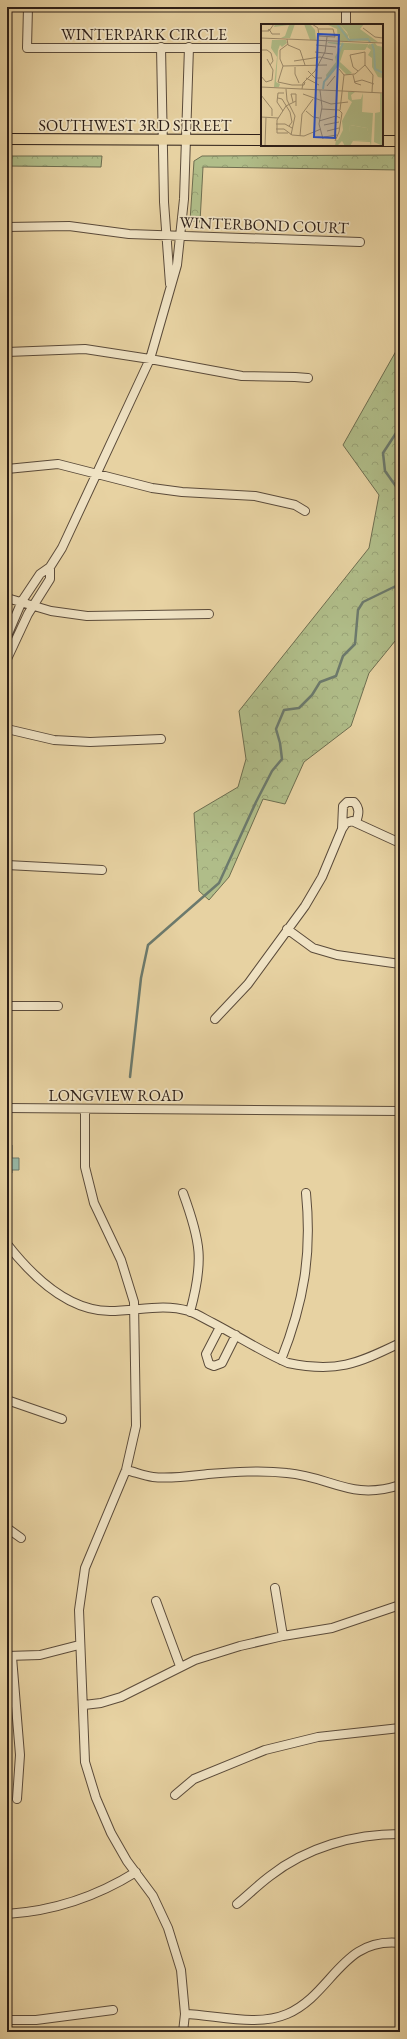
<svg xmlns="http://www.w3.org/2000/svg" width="407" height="2039" viewBox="0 0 407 2039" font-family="'EB Garamond',serif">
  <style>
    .forest { fill: url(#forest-crowns); stroke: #6e6e50 }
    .water { fill: #97b8a6; stroke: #6c7a6d }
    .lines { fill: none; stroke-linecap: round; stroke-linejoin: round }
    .stream { stroke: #6c7a6d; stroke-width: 2.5 }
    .minor-casing { stroke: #5b4b3a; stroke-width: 10 }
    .major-casing { stroke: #2c1e17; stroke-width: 12 }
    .minor { stroke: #efe2c3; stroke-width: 8 }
    .major { stroke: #e7d2a2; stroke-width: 10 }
    .labels { text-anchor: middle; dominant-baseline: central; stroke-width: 3.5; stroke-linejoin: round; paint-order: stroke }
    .street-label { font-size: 16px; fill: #2c1e17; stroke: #efe2c3 }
    .inset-river { fill: none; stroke: #97b8a6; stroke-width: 2 }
    .inset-road { fill: none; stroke: #9c8a6a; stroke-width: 1 }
    .view { fill: #1d4ed8; fill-opacity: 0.15; stroke: #1d4ed8; stroke-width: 2 }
    .inset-edge { fill: none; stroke: #2c1e17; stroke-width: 2 }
  </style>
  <defs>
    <pattern id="forest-crowns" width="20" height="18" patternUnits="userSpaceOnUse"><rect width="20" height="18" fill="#b0bd89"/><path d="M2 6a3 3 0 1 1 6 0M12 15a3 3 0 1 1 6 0" fill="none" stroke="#98a276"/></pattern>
  </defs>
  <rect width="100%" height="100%" fill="#e7d2a2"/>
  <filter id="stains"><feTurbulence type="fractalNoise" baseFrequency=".005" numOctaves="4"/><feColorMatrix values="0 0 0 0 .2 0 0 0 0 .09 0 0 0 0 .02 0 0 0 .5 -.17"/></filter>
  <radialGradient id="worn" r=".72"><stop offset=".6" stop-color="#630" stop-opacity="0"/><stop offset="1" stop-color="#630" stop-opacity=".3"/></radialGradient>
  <path class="forest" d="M400 155V170L203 167 200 222 190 221 194 161 202 156Z
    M7 156H102L101 167 7 166Z
    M400 344V635L369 673 351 726 304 762 285 804 263 799 229 877 209 900 199 891 194 813 238 787 246 759 239 711 369 548 379 495 343 445Z"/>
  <path class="water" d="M7 1145H12V1158H19V1170H12V1173H7Z"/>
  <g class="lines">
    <path class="stream" d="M400 427 383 453 385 471 400 492
      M130 1077 141 978 148 945 219 883 256 802 272 771 282 759 280 743 276 729 284 710 299 708 312 695 320 682 336 676 343 656 355 644 358 610 363 602 400 584"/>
    <defs>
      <path id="minor" d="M28 7 27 48H262
        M346 7V25
        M161 47 164 202 170 284
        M7 227 69 226 129 234 360 242
        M7 352 85 349 150 359 242 376 295 377 308 378
        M7 469 58 464 152 488 182 492 255 496 295 505 305 511
        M7 598 51 611 87 616 209 614
        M7 636 22 601 40 574 50 567 62 548 150 359 177 265 184 199 189 47
        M7 659 28 614 50 579V567
        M7 729 54 740 90 742 161 739
        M342 829 346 823 352 821 400 843
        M7 865 102 870
        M287 929 313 948 337 955 400 964
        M7 1006H58
        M215 1019 248 984 305 906 322 877 342 829 343 806 347 802H354C360 808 359 814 356 822
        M7 1108 400 1111
        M85 1109V1167L94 1203 121 1260 134 1302 136 1426 126 1470 85 1568 79 1610 85 1762 96 1798 111 1833 127 1861 153 1896 168 1928 181 1970 185 2014 183 2032
        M183 1193C201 1242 204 1261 190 1312
        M7 1244C32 1276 68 1311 110 1311 137 1311 163 1303 189 1311 197 1314 205 1319 213 1323 238 1336 262 1352 288 1363 336 1373 357 1364 400 1343
        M220 1327 206 1354 209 1364 214 1366 222 1363 236 1335
        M281 1360C304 1302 312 1254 306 1193
        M7 1400 62 1419
        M126 1470C135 1472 144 1476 153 1477 171 1479 190 1476 208 1474 234 1472 261 1470 287 1473 332 1477 351 1501 400 1485
        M7 1528 21 1538
        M275 1588 283 1636
        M156 1601 180 1666
        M7 1656 40 1655 79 1645
        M12 1657 20 1755 17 1799
        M84 1705 101 1703 121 1697 195 1660 240 1646 283 1636 332 1628 400 1605
        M175 1795 194 1779 265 1750 318 1737 400 1728
        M237 1904C248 1895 258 1885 270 1876 307 1847 354 1834 400 1834
        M7 1914C54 1911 96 1897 136 1872
        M185 2014C216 2015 257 2027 287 2014 333 1994 341 1937 400 1943
        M7 2020H36L113 2010"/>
      <path id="major" d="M7 139 262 140
        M382 141H400"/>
    </defs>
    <use href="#minor" class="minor-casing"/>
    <use href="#major" class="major-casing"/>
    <use href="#minor" class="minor"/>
    <use href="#major" class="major"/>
  </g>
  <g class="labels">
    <g class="street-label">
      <text x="144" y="34">WINTERPARK CIRCLE</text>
      <text x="135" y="125">SOUTHWEST 3RD STREET</text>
      <text transform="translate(264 225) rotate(2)">WINTERBOND COURT</text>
      <text x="116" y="1095">LONGVIEW ROAD</text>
    </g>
  </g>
  <g transform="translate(261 24)">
    <rect width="122" height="122" fill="#e7d2a2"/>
    <path d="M89 101 106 104 110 117 87 116Z" fill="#b0bd89"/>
    <path d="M14 0H34L29 14H20L24 12 28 1 13 3ZM43 0H49L54 6 55 16H49ZM65 0H103L99 5 117 18 89 16 86 8 79 1 87 11V17H77L76 5ZM11 16H25L26 19 21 23 19 21 17 26 15 58 19 60 18 63H13L16 33 10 24ZM67 18 107 20V21L104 26H83L79 38 91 49 86 51 77 42 66 56 65 51 75 38 74 33 80 21 67 19 66 21ZM108 20 122 23V39L113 41 116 47 122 50V54L117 53 111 43V34L107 31 110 26 106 23ZM87 68H94L90 71 91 76 100 75 102 69 101 88 112 89 110 122 109 118 92 117 89 122H84L81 117 76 122H74L75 116H77L82 106 81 97 91 78 87 75ZM89 101 106 104 109 117 88 116ZM119 69 122 70V122L113 118 114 89 119 88Z" fill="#b0bd89" fill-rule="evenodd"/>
    <path d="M114 19 122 30V49L114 45 113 26 110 20Z" fill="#b0bd89"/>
    <path class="inset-river" d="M76 0 88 16 107 15 109 18M111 20 113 26 114 45 122 49M62 65 63 58 78 39 76 33 82 19"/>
    <path class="inset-road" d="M51 0 57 4 58 12 74 13 72 5H58M102 4 114 13 122 14M0 7H8L13 0M7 7 8 5 11 10H19M0 14 122 19M26 15 27 21 39 26 44 41M27 20 19 26V35L22 42 17 58 31 61H43L44 58M55 21 75 23M0 26H6L10 29 12 37 9 41M54 28 72 30M33 37 59 33 72 36M104 41 112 51 111 68M22 42 66 41M34 43V50L38 59M78 45 83 51 79 86M47 47 54 54H61M97 47 92 43 89 31 104 28M83 51 94 50 104 41V28M92 51 94 59 100 61M0 52 5 58 11 56 12 46 6 35M45 54 58 61M93 58 101 56 113 60M66 62 74 52M0 63 122 69M25 65 26 76 34 92 30 111M41 65 42 59 54 47 64 28 66 13M59 66 61 83 58 100 62 115M42 70 70 80 87 78M0 71 11 85V92M17 74 21 75 29 88 31 98 28 102M32 78 30 70H35V82M61 85 78 86 81 89 78 108 74 117M22 87 16 78 17 69H23M45 87 52 93 58 94M0 93 17 94M58 97 75 92 79 94M15 100H24L31 104M63 101 78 98M15 105H23L31 111 43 112 60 105M66 107 78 104M27 109H16V96L25 82 35 77M39 112 41 90 52 75M63 113 76 111M4 122 5 93"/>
    <path class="view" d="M57 10 78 11 74 114 53 113Z"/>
    <rect width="122" height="122" class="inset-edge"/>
  </g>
  <rect width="407" height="2039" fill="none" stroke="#e7d2a2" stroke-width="24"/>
  <rect x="8" y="8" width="391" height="2023" fill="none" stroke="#2c1e17" stroke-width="2"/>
  <rect x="12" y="12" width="383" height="2015" fill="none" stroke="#2c1e17"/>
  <rect width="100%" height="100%" filter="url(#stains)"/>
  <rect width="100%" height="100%" fill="url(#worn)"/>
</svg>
